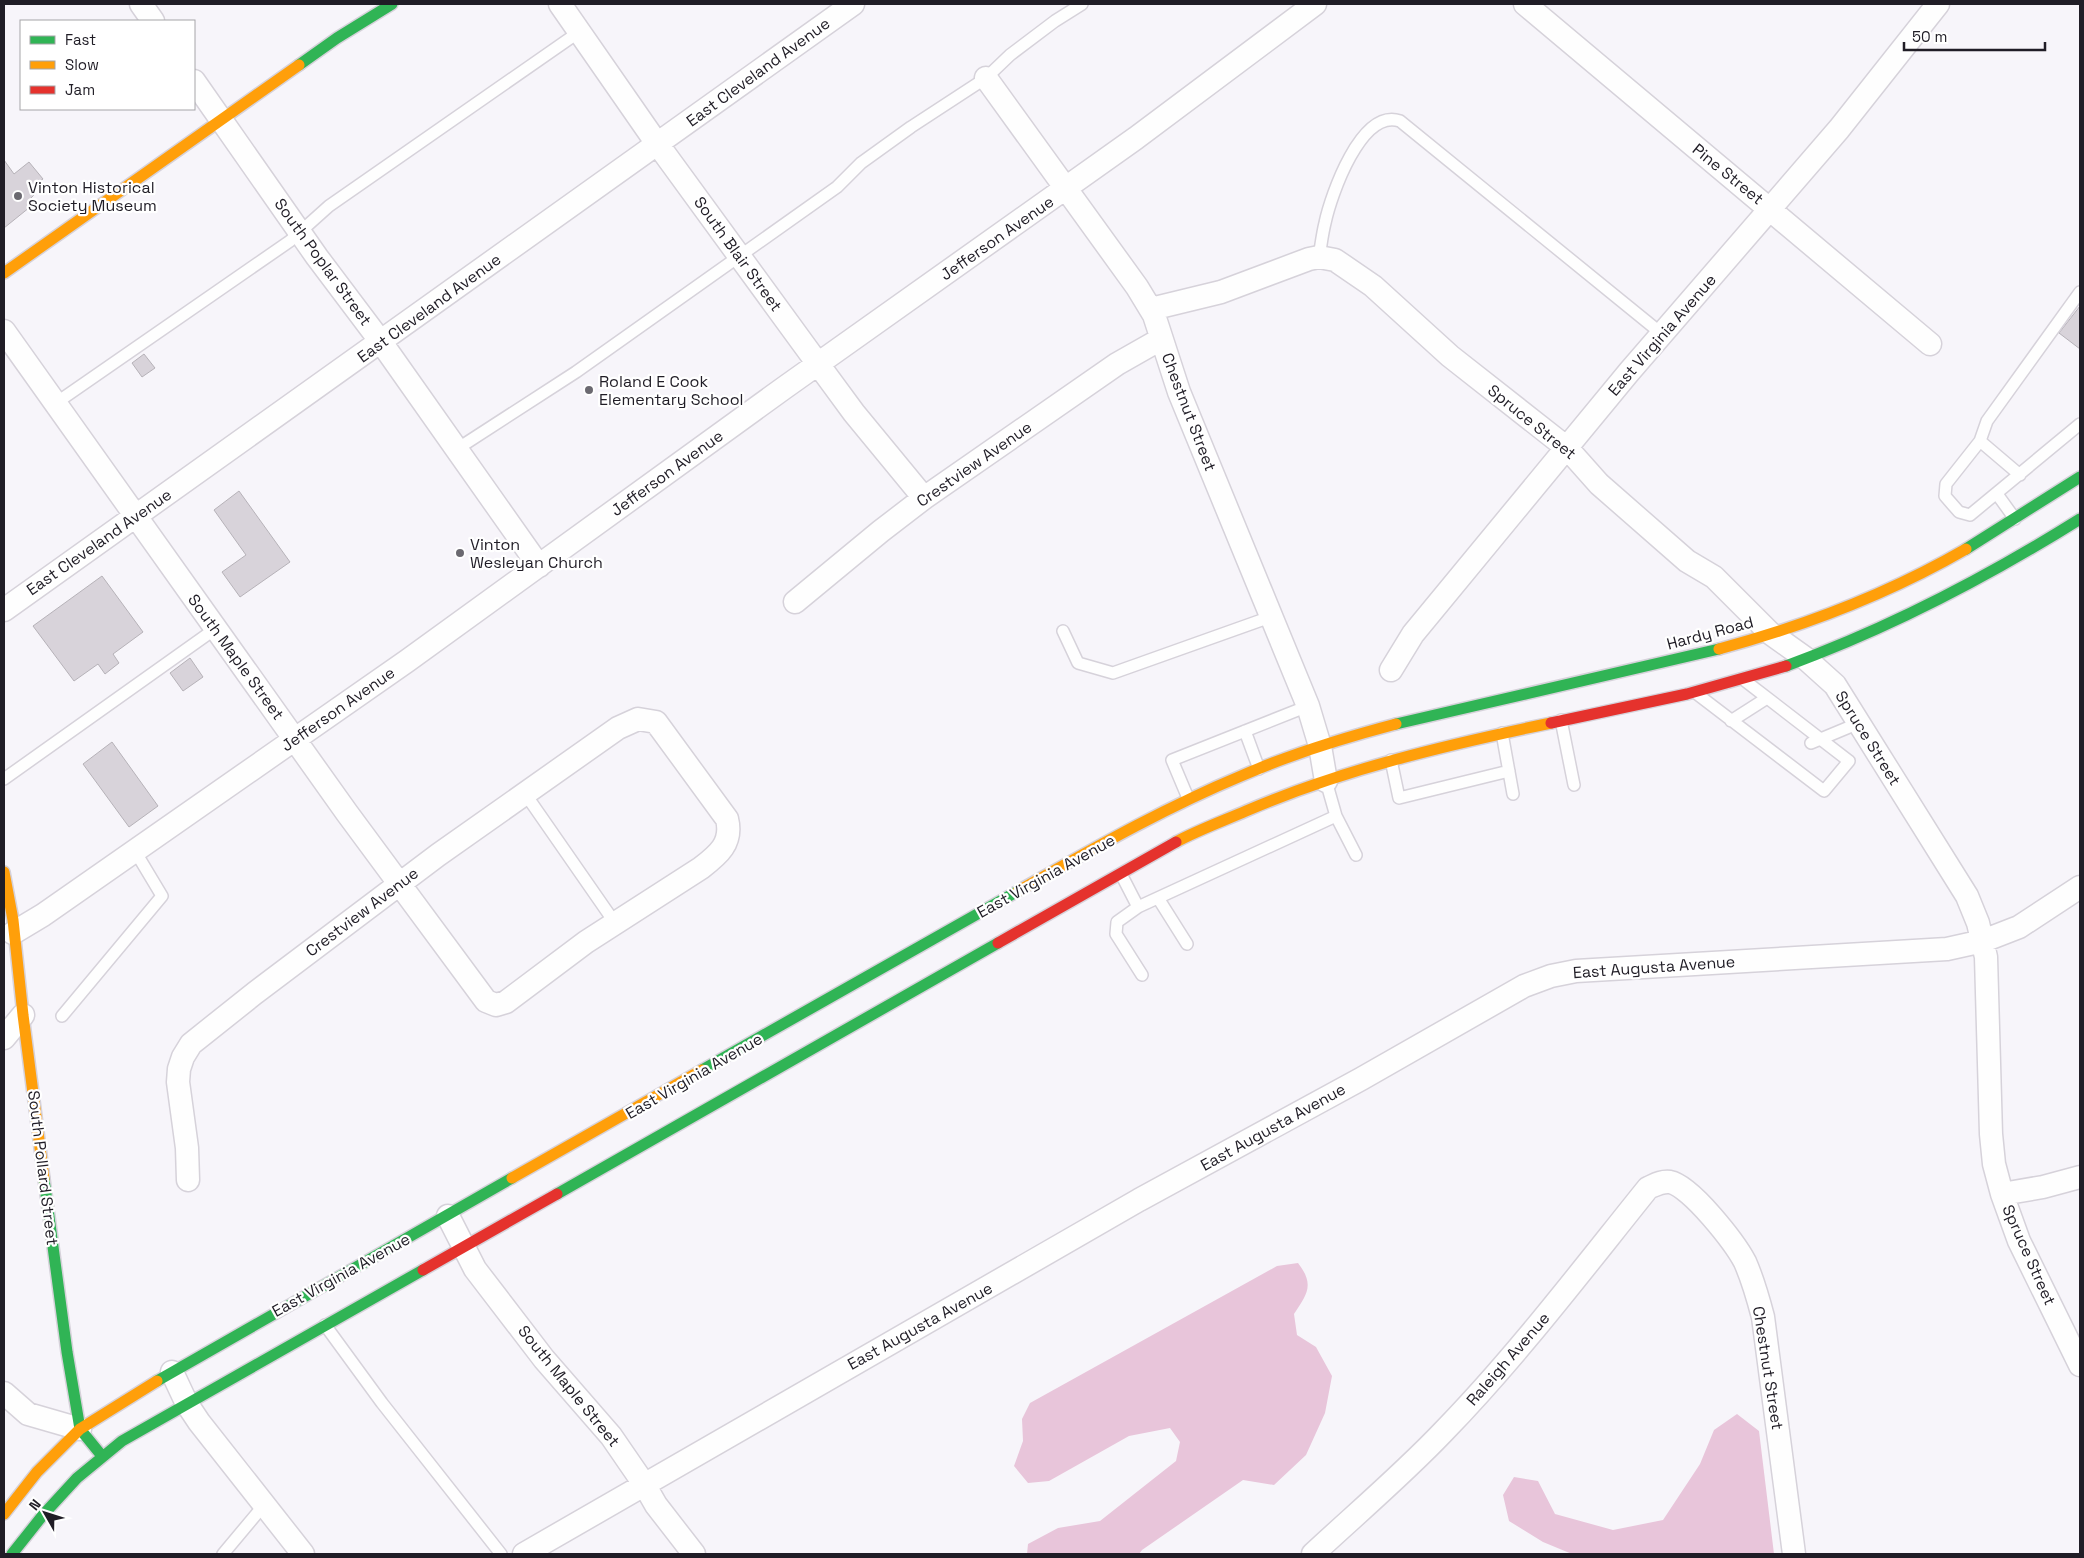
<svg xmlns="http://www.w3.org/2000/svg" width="2084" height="1558" viewBox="0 0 2084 1558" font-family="'Space Grotesk',sans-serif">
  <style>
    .forest { fill: #e8c5da }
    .building { fill: #d8d3da; stroke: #b6b2b8 }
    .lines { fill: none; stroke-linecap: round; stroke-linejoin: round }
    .lane-casing { stroke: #d6d2da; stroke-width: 14 }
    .street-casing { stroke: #d6d2da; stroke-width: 25 }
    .fast-casing { stroke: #d6d2da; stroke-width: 14 }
    .slow-casing { stroke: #d6d2da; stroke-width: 14 }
    .jam-casing { stroke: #d6d2da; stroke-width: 14 }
    .lane { stroke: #fefefe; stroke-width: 11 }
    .street { stroke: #fefefe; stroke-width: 22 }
    .fast { stroke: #30b455; stroke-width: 11 }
    .slow { stroke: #ff9f0a; stroke-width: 11 }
    .jam { stroke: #e5322d; stroke-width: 11 }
    .poi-dot { fill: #6b6970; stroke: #fff; stroke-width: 2 }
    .labels { text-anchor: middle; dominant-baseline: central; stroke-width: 4.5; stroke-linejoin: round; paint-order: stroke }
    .street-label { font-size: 16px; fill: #201d26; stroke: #fff }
    .poi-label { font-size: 16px; fill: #201d26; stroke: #fff; text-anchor: start }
  </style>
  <rect width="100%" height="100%" fill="#f7f5fa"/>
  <path class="forest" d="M1298 1263C1315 1285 1307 1294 1294 1314L1297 1335 1316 1347 1332 1376 1325 1413 1306 1455 1274 1485 1243 1480 1142 1550 1139 1554H1027L1028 1544 1058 1528 1100 1521 1176 1461 1180 1442 1170 1428 1129 1436 1049 1481 1028 1483 1014 1466 1023 1441 1022 1419 1030 1403 1277 1266Z
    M1737 1414 1759 1431 1774 1554H1572L1543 1542 1509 1521 1503 1495 1514 1477 1538 1481 1555 1514 1613 1530 1663 1520 1700 1464 1714 1430Z"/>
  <path class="building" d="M4 160 14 174 29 162 43 179 31 188 35 194 31 198 35 203 4 228Z
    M2080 306V349L2059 333Z
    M144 354 155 368 142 377 132 363Z
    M239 491 290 562 240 597 222 572 246 555 214 510Z
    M102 576 143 632 113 654 119 663 105 674 98 664 74 681 33 626Z
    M190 658 203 677 183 691 170 673Z
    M112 742 158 806 129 827 83 764Z"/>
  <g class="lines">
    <defs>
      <path id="lane" d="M1319 257C1321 246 1322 235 1325 223 1331 195 1361 108 1400 121L1662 334
        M2080 292 1987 421 1980 441 1946 484 1945 496 1959 512 1970 515 2080 424
        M56 403 290 241 329 206 579 32
        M1980 441 2020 475
        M457 449 576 372 837 187 861 163 911 127 986 78 1010 55 1055 21 1082 4
        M1997 494 2015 519
        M1063 631 1078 663 1113 673 1273 616
        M1697 694 1824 791 1849 761 1744 680
        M1561 720 1574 785
        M1731 721 1767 698
        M1245 731 1259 769
        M1502 733 1513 794
        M1811 743 1859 723
        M1391 760 1399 798 1509 771
        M4 779 215 629
        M524 792 615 923
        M1188 798 1172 760 1308 706
        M1336 816 1356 855
        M1121 874 1138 907 1336 816 1326 781
        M1158 898 1187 944
        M1138 907 1117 922 1116 934 1142 975
        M62 1016 162 896 135 851
        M325 1325 382 1403 501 1554
        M223 1554 264 1505"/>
      <path id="street" d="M141 4 153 21
        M560 4 651 135 818 364 854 413 924 498
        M1525 4 1930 344
        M986 78 1137 287 1154 315 1179 392 1308 706 1320 746 1326 781
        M194 81 317 257 381 342 539 566
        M1151 309 1221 292 1309 259 1319 257 1335 260 1373 286 1450 356 1567 448 1599 484 1687 561 1714 577 1770 633 1805 658 1835 685 1967 896 1978 923 1986 957 1991 1134 1994 1164 2002 1194 2019 1241 2080 1365
        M4 331 347 813 486 1001 496 1005 506 1002 586 942 701 868C718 855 733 843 727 819L656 722 638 719 618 728 438 855 255 993 191 1044 183 1057 179 1069 178 1082 187 1148 188 1180
        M795 602 881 531 924 498 1117 364 1161 339
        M4 610 853 4
        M1391 670 1413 634 1629 372 1839 129 1938 4
        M13 933 43 915 407 661 784 388 1136 138 1315 4
        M4 1038 23 1015
        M2002 1194 2043 1187 2080 1177
        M448 1216 475 1269 544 1359 611 1436 644 1484 656 1505 694 1554
        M172 1372 187 1404 199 1422 303 1554
        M4 1393 28 1414 80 1429
        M524 1554 1139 1200 1361 1079 1524 986 1551 976 1576 971 1947 949 1983 941 2019 927 2080 887
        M1313 1554C1356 1514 1402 1475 1443 1432 1516 1357 1582 1270 1648 1188 1655 1185 1661 1181 1670 1182 1691 1186 1735 1243 1745 1262 1753 1280 1758 1298 1763 1317L1794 1554"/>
      <path id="fast" d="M299 65 337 38 392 4
        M1966 549 2080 477
        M1786 666C1890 628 1986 578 2080 519
        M1396 724 1719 649
        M702 1070 1018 891
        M44 1179 67 1352 80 1429 102 1456
        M557 1194 998 943
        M157 1381 512 1178
        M12 1554 43 1515 77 1478 122 1441 423 1270"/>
      <path id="slow" d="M4 273 299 65
        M1719 649C1804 626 1890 593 1966 549
        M1176 842C1198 830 1223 821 1246 811 1344 769 1446 745 1551 723
        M4 872 13 920 23 1015 44 1179
        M1018 891C1091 850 1164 808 1241 776 1291 754 1343 738 1396 724
        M512 1178 702 1070
        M4 1514 37 1472 80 1429 157 1381"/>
      <path id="jam" d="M1551 723 1687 694 1786 666
        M998 943 1176 842
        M423 1270 557 1194"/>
    </defs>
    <use href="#lane" class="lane-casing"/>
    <use href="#street" class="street-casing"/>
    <use href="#fast" class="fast-casing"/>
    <use href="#slow" class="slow-casing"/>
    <use href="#jam" class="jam-casing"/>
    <use href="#lane" class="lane"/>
    <use href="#street" class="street"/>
    <use href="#fast" class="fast"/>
    <use href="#slow" class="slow"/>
    <use href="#jam" class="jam"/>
  </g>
  <g class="poi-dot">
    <circle cx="18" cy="196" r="5"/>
    <circle cx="589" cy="390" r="5"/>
    <circle cx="460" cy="553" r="5"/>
  </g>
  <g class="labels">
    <g class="street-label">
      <text transform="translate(758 72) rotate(-36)">East Cleveland Avenue</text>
      <text transform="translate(1728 174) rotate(39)">Pine Street</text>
      <text transform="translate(997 238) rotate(-35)">Jefferson Avenue</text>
      <text transform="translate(738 254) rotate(54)">South Blair Street</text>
      <text transform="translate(323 262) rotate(54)">South Poplar Street</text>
      <text transform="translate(429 308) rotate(-36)">East Cleveland Avenue</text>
      <text transform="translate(1662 335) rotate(-49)">East Virginia Avenue</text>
      <text transform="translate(1189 412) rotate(69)">Chestnut Street</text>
      <text transform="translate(1532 422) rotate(39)">Spruce Street</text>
      <text transform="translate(974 464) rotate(-35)">Crestview Avenue</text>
      <text transform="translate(667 473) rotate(-36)">Jefferson Avenue</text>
      <text transform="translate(99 542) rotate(-35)">East Cleveland Avenue</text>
      <text transform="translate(1710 633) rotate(-15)">Hardy Road</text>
      <text transform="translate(236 657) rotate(54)">South Maple Street</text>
      <text transform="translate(338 709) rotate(-35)">Jefferson Avenue</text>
      <text transform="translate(1868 738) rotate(58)">Spruce Street</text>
      <text transform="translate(1046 876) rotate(-29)">East Virginia Avenue</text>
      <text transform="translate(362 912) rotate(-37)">Crestview Avenue</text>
      <text transform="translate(1654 967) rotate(-4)">East Augusta Avenue</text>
      <text transform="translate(694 1076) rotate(-30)">East Virginia Avenue</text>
      <text transform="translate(1273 1127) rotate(-29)">East Augusta Avenue</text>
      <text transform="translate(43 1168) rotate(83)">South Pollard Street</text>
      <text transform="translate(2029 1255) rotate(66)">Spruce Street</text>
      <text transform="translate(341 1275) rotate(-29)">East Virginia Avenue</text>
      <text transform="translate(920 1326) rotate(-29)">East Augusta Avenue</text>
      <text transform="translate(1508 1359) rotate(-49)">Raleigh Avenue</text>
      <text transform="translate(1768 1368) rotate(81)">Chestnut Street</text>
      <text transform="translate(569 1386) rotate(51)">South Maple Street</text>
    </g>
    <g class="poi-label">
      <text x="28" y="187">Vinton Historical<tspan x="28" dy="18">Society Museum</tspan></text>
      <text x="599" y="381">Roland E Cook<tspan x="599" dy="18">Elementary School</tspan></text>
      <text x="470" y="544">Vinton<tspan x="470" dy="18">Wesleyan Church</tspan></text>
    </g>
  </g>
  <rect width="2084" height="1558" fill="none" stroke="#201d26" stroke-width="10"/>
  <rect x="20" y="20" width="175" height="90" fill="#ffffff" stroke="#a6a5a8"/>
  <rect x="30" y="36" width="25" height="8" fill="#30b455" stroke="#a6a5a8"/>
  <text x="65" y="45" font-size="15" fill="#201d26">Fast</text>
  <rect x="30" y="61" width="25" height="8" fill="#ff9f0a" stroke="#a6a5a8"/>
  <text x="65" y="70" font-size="15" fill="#201d26">Slow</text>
  <rect x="30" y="86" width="25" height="8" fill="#e5322d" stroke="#a6a5a8"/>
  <text x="65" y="95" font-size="15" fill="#201d26">Jam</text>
  <g transform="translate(45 1513) rotate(309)" stroke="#ffffff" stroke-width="4" paint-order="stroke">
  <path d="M0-4L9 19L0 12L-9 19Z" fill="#201d26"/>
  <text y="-8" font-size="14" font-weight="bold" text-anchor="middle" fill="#201d26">N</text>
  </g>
  <path d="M1904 42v8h141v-8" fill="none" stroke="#201d26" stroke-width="2.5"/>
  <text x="1912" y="42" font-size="15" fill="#201d26" stroke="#ffffff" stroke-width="4" paint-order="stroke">50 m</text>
</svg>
